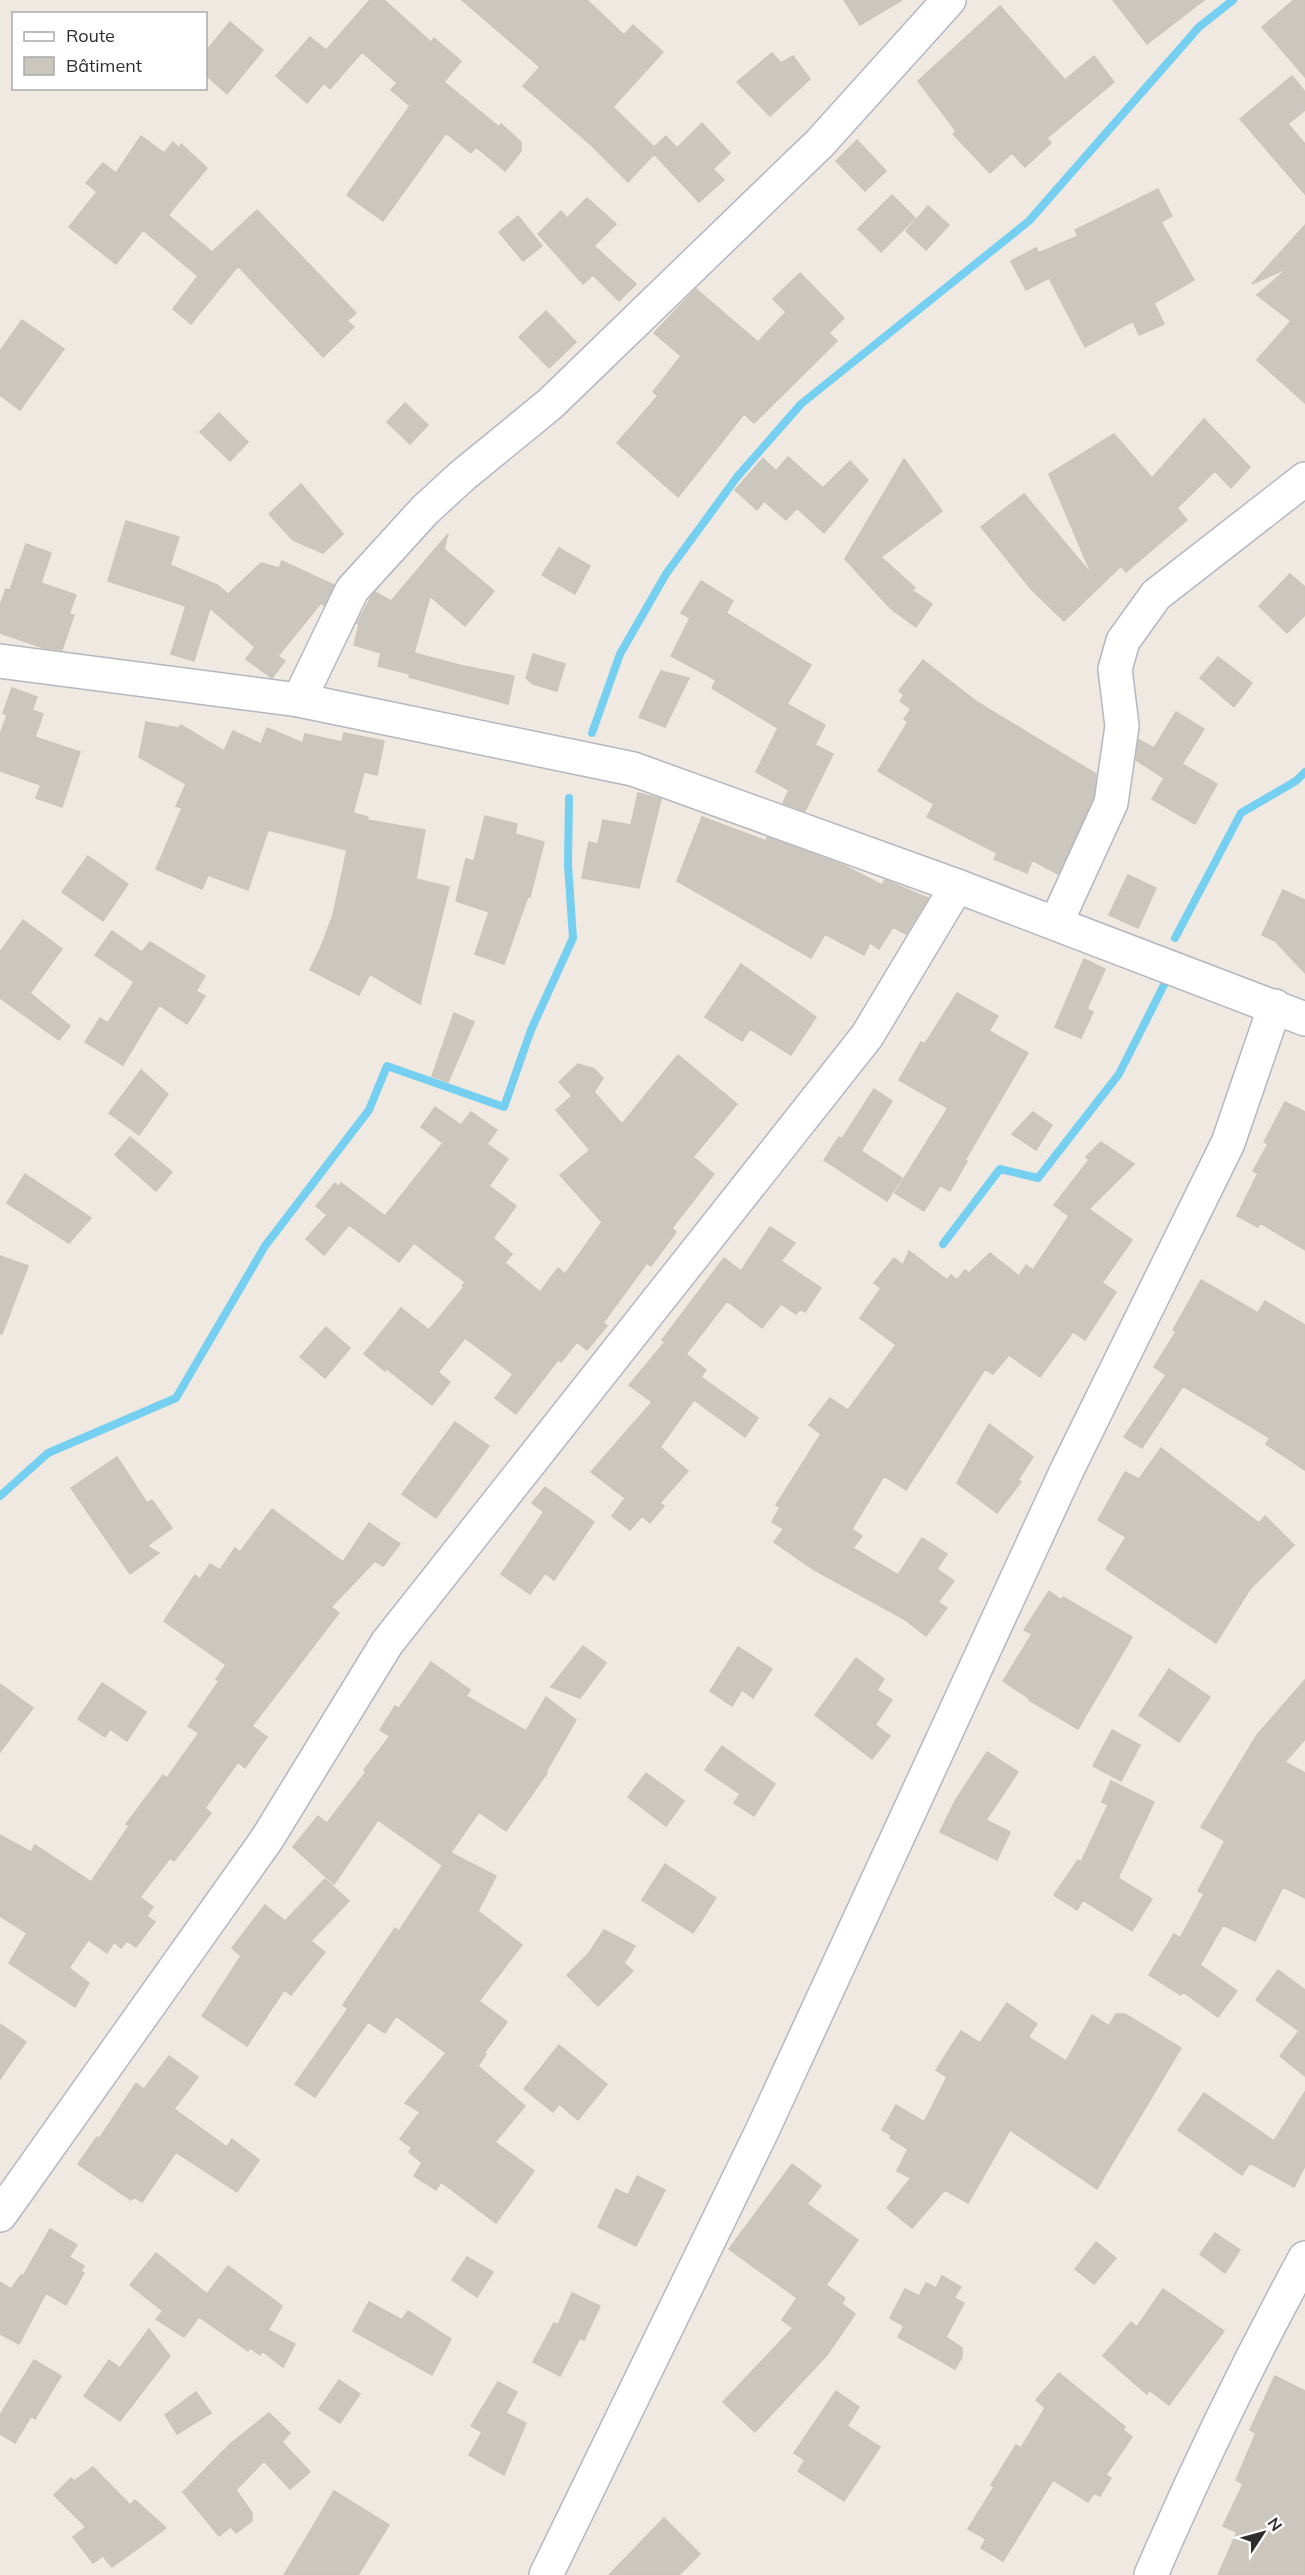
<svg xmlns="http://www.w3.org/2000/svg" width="1305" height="2575" viewBox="0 0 1305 2575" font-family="Mulish,sans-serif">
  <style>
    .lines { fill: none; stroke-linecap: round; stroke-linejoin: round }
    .stream { stroke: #75cff0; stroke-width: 8 }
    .building { fill: #cbc7bf; stroke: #cbc5ba; stroke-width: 1.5 }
    .street-casing { stroke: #b4b7c1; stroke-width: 36 }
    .secondary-casing { stroke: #b4b7c1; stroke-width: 36 }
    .street { stroke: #fff; stroke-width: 33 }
    .secondary { stroke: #fff; stroke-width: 33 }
  </style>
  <rect width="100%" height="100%" fill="#efe9e1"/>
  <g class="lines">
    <path class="stream" d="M592 733 620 654 666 574 737 477 801 404 1029 221 1199 27 1233 0
      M1175 938 1241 813 1296 781 1305 772
      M943 1244 1000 1169 1038 1178 1119 1074 1164 985
      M0 1496 48 1453 176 1398 265 1246 369 1110 387 1066 504 1107 531 1030 573 938 568 865 569 798"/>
  </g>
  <path class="building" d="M370 0H384L431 42 434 38 461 61 444 82 499 127 501 124 521 142V151L505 171 476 147 471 153 446 133 383 221 347 195 410 106 391 90 397 83 362 52 330 89 324 83 307 103 276 76 310 37 326 50Z
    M462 0H587L624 35 633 25 663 52 613 107 654 147 666 136 677 148 702 123 730 153 713 169 724 180 699 202 654 154 628 182 591 145 523 86 540 67Z
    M844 0H902L860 25Z
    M1113 0H1204L1147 44Z
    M1294 0H1305V77L1262 27Z
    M1000 6 1065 80 1094 56 1114 82 1047 138 1051 143 1025 167 1012 153 990 173 953 134 956 131 918 81Z
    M230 22 263 50 227 94 206 75V51Z
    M772 53 781 63 793 56 810 79 770 116 737 82Z
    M1292 76 1305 92V110L1288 124 1305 144V194L1240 119Z
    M141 136 164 153 173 142 179 148 181 144 207 168 168 215 212 252 257 210 356 313 347 321 354 327 323 357 238 266 191 324 173 309 198 276 143 230 116 264 69 227 97 192 86 183 103 163 116 173Z
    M857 140 886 171 865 191 836 161Z
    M1158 189 1172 216 1161 222 1194 280 1154 303 1164 324 1139 335 1133 321 1085 347 1049 278 1026 290 1011 261 1036 248 1039 253 1078 236 1075 230Z
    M892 195 915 218 881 252 858 229Z
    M587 198 616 224 594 246 636 284 619 301 593 275 583 284 538 234 561 211 567 218Z
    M928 206 949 225 926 250 906 231Z
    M518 216 542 246 523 261 499 232Z
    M1305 225V403L1257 360 1291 321 1257 295 1288 268 1252 284Z
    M800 273 844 318 829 333 837 341 754 423 744 414 678 497 617 443 658 396 653 392 681 356 654 333 696 289 758 342 786 312 773 299Z
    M546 311 576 342 549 368 519 337Z
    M22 320 64 349 20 410 0 395V351Z
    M405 403 428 425 410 444 387 422Z
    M219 413 248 442 230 461 200 432Z
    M1204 419 1250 467 1231 488 1215 471 1177 508 1187 520 1126 572 1121 566 1064 621 1031 589 981 527 1024 494 1092 575 1049 474 1114 434 1152 478Z
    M788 457 823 488 850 461 868 480 824 533 797 508 786 520 764 501 757 510 735 490 763 458 776 471Z
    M904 459 942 511 881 557 915 588 912 590 932 604 916 627 890 608 845 559Z
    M301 484 343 534 323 553 293 540 269 514Z
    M126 521 179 537 170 565 217 585 228 594 261 563 279 568 282 561 334 585 324 605 321 603 278 656 285 661 272 678 246 659 255 647 210 608 194 661 171 654 186 606 108 581Z
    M448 534 444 549 494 591 465 626 430 596 414 653 459 665 514 676 508 704 409 677 410 674 378 666 381 653 354 645 359 625 357 623 370 599 375 592 391 601Z
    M26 544 51 553 41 583 76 595 69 614 74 615 62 650 44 648 0 633V606L6 589 10 590Z
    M559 548 590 566 575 594 542 575Z
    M1290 574 1305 587V615L1287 633 1259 606Z
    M701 581 733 601 726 613 811 665 787 704 825 725 815 745 833 754 805 811 783 803 789 790 756 772 778 728 712 688 716 680 671 656 690 618 681 613Z
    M533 654 565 664 557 691 533 684 526 678Z
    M1218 657 1252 683 1234 707 1200 678Z
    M923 660 977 702 1096 774 1093 798 1058 874 1032 860 1027 873 994 859 997 853 927 817 934 804 878 771 908 722 904 719 911 709 900 701 904 695 899 691Z
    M661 671 689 678 665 727 639 717Z
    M12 688 37 697 32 710 43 714 35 737 80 752 62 807 36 798 41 785 0 771V735L7 715 3 713Z
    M1176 712 1204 729 1182 764 1217 784 1195 824 1152 799 1164 778 1136 760 1139 740 1154 748Z
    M146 722 179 728 181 725 224 751 233 731 261 744 267 728 303 743 305 734 342 742 344 733 384 741 377 775 364 772 353 813 368 817 367 820 425 830 416 879 449 887 420 1004 370 974 359 995 310 970 321 947 333 915 347 850 268 830 248 890 208 875 202 889 156 869 182 808 176 806 186 784 139 757Z
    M638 793 661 799 639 888 582 878 589 842 598 844 603 820 631 825Z
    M485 816 517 824 515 834 544 842 530 897 528 896 504 964 475 954 489 912 456 901 466 859 474 861Z
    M702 817 766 841 767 837 845 866 882 885 885 880 928 898 906 934 893 927 879 949 870 943 864 955 825 934 811 958 677 881Z
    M88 856 128 884 103 921 62 892Z
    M1128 875 1156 888 1138 928 1109 915Z
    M1283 890 1305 900V973L1275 941 1262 935Z
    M23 920 62 949 30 993 70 1026 59 1040 0 998V952Z
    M112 931 142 952 150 942 205 976 196 991 205 996 187 1024 159 1005 123 1065 85 1042 100 1018 108 1023 134 982 95 955Z
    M1084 959 1105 969 1087 1009 1093 1012 1081 1038 1055 1027Z
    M741 964 816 1017 791 1055 750 1029 742 1041 705 1017Z
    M957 993 998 1016 989 1031 1028 1053 965 1160 967 1161 950 1191 940 1185 924 1211 895 1193 948 1108 899 1080 921 1042 925 1044Z
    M454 1013 474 1022 448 1082 432 1076Z
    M678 1055 737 1104 693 1157 714 1174 672 1228 676 1232 651 1266 647 1263 603 1323 607 1326 587 1350 577 1342 561 1362 558 1360 516 1414 495 1398 513 1374 465 1338 438 1372 450 1382 432 1405 387 1369 385 1371 364 1354 401 1308 429 1330 464 1287 462 1286 465 1282 414 1243 399 1262 349 1225 324 1255 306 1239 327 1215 316 1206 335 1183 339 1187 341 1183 385 1216 443 1143 421 1127 435 1107 461 1125 471 1112 497 1130 487 1144 508 1159 489 1186 516 1206 493 1238 512 1254 505 1263 540 1292 558 1268 565 1274 602 1222 560 1175 590 1150 556 1110 572 1096 559 1082 578 1064 594 1069 603 1078 594 1092 622 1124Z
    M141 1070 168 1094 139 1135 109 1113Z
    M874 1089 892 1101 861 1151 902 1178 887 1201 824 1160 839 1137 842 1139Z
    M1285 1102 1305 1112V1250L1260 1223 1258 1227 1237 1216 1258 1173 1253 1171 1268 1144 1264 1142Z
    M1033 1112 1052 1125 1036 1150 1012 1134Z
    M130 1137 172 1172 156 1191 115 1155Z
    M1101 1142 1134 1164 1089 1209 1132 1240 1102 1283 1116 1292 1085 1340 1073 1332 1040 1377 1009 1355 993 1374 985 1369 906 1490 884 1476 852 1529 862 1536 853 1548 898 1575 922 1538 947 1554 937 1569 954 1581 938 1602 947 1608 926 1636 904 1619 813 1569 774 1542 784 1529 772 1522 780 1507 776 1505 821 1434 809 1425 830 1398 848 1410 896 1345 860 1318 881 1288 874 1283 894 1258 903 1265 909 1251 947 1280 951 1275 957 1280 965 1270 969 1273 990 1253 1019 1276 1026 1265 1033 1270 1069 1216 1054 1205 1089 1160 1086 1157Z
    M25 1174 91 1218 69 1243 7 1203Z
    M770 1227 795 1243 781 1261 821 1288 805 1312 800 1309 796 1314 781 1304 762 1328 727 1301 686 1354 706 1370 701 1377 758 1418 745 1437 694 1400 660 1447 688 1471 660 1503 664 1506 650 1523 642 1516 630 1530 612 1516 625 1498 591 1472 652 1402 629 1385 665 1342 662 1340 724 1258 741 1271Z
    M0 1256 28 1266 2 1334H0Z
    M1201 1280 1258 1313 1265 1301 1305 1325V1470L1266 1444 1270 1438 1183 1386 1142 1448 1124 1437 1166 1375 1154 1367 1176 1332 1173 1330Z
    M326 1327 350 1348 325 1378 300 1357Z
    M455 1422 489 1446 436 1518 402 1494Z
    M989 1424 1033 1457 1018 1480 1021 1482 997 1513 957 1483Z
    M1161 1448 1259 1523 1265 1516 1294 1545 1250 1589 1216 1643 1106 1569 1126 1537 1098 1520 1125 1472 1139 1479Z
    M117 1457 147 1503 152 1500 172 1528 147 1546 159 1553 130 1574 71 1488Z
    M545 1487 594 1522 554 1580 545 1573 530 1594 501 1574 544 1512 532 1503Z
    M272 1509 343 1562 369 1523 400 1544 383 1566 375 1561 331 1607 339 1613 252 1726 267 1737 245 1768 238 1762 205 1808 211 1813 174 1861 170 1858 140 1897 153 1907 147 1916 155 1922 136 1947 127 1941 121 1948 114 1942 107 1953 88 1940 69 1968 89 1983 75 2007 9 1963 27 1933 0 1916V1835L31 1852 35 1845 91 1882 129 1826 126 1824 163 1775 167 1778 199 1733 188 1726 219 1681 216 1679 226 1665 164 1621 195 1575 200 1579 210 1564 220 1570 235 1548 240 1552Z
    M1049 1591 1061 1600 1063 1597 1132 1637 1078 1729 1029 1700 1030 1699 1003 1681 1032 1634 1024 1630Z
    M583 1646 606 1663 580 1698 551 1687Z
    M738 1647 772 1669 753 1698 742 1690 732 1706 710 1691Z
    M856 1658 884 1679 877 1690 892 1700 875 1725 890 1736 872 1759 815 1715Z
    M431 1662 470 1690 466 1696 526 1731 546 1697 576 1720 546 1772 547 1773 506 1831 479 1812 442 1865 378 1820 334 1884 293 1847 318 1816 327 1823 366 1772 364 1770 390 1736 380 1730 395 1706 399 1708Z
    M1169 1669 1210 1697 1179 1742 1139 1715Z
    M1305 1680V1739L1285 1762 1305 1773V1898L1283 1887 1255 1941 1223 1925 1200 1965 1237 1991 1218 2017 1183 1992 1181 1995 1149 1975 1174 1934 1180 1938 1204 1894 1198 1891 1225 1841 1201 1827 1257 1735Z
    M102 1683 146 1712 127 1741 110 1729 105 1737 78 1719Z
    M0 1684 33 1708 0 1752Z
    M1112 1730 1140 1745 1121 1781 1093 1766Z
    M722 1746 775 1784 754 1816 734 1803 740 1794 705 1770Z
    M987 1752 1018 1772 986 1820 1010 1832 997 1860 940 1832 955 1801Z
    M646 1773 684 1801 666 1826 628 1797Z
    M1111 1781 1154 1802 1118 1878 1152 1899 1132 1931 1083 1900 1077 1910 1054 1895 1078 1860 1081 1862 1108 1805 1102 1802Z
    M451 1853 496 1876 478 1911 522 1945 479 2001 507 2022 484 2053 486 2054 478 2066 525 2106 495 2142 534 2171 496 2223 441 2182 436 2190 414 2176 422 2163 409 2152 412 2148 400 2139 420 2112 405 2103 446 2053 396 2016 385 2033 368 2022 315 2097 295 2084 348 2009 343 2005 395 1928 399 1931Z
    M665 1864 716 1898 693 1933 642 1900Z
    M325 1879 349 1901 311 1941 325 1952 291 1995 284 1990 247 2046 202 2016 241 1956 232 1948 265 1905 285 1921Z
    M604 1930 635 1946 624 1963 633 1971 598 2006 567 1975 589 1953Z
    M1278 1970 1305 1990V2076L1280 2056 1299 2031 1256 2000Z
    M1007 2003 1037 2024 1028 2037 1066 2061 1092 2015 1109 2026 1116 2014H1125L1181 2048 1097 2189 1010 2130 968 2203 945 2190 912 2228 887 2208 911 2178 897 2171 908 2149 890 2138 891 2135 882 2130 896 2105 924 2122 947 2077 936 2070 961 2031 980 2043Z
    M0 2024 26 2042 0 2079Z
    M559 2045 607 2084 578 2120 559 2104 553 2112 524 2089Z
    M169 2056 198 2077 174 2109 227 2147 232 2139 259 2160 237 2192 176 2152 142 2202 134 2197 131 2200 78 2164 97 2137 99 2139 136 2083 144 2089Z
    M1305 2092V2166L1294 2187 1250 2163 1242 2175 1178 2130 1204 2093 1274 2141Z
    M792 2164 821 2186 807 2204 858 2240 826 2285 845 2298 842 2304 855 2314 827 2355 755 2432 723 2402 793 2328 782 2320 797 2298 729 2249Z
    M637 2176 665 2190 636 2246 598 2227 616 2189 628 2195Z
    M50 2229 77 2245 69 2257 84 2266 81 2271 84 2273 66 2305 46 2293 19 2344 0 2334V2282L11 2289 21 2275 23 2276Z
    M1215 2233 1240 2250 1225 2273 1200 2254Z
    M1096 2242 1116 2258 1094 2284 1075 2269Z
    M156 2253 207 2294 228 2266 282 2306 268 2330 295 2344 283 2367 262 2351 260 2355 250 2348 248 2351 199 2317 184 2337 156 2319 163 2311 130 2285Z
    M467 2257 493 2272 477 2297 452 2280Z
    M942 2276 961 2287 954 2298 964 2303 946 2337 962 2348V2357L955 2369 898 2337 904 2326 890 2318 905 2289 919 2296 926 2283 936 2288Z
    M1163 2289 1224 2331 1169 2405 1149 2390 1147 2394 1103 2356 1131 2322 1137 2327Z
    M572 2293 600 2306 584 2340 580 2338 560 2376 533 2362 554 2323 558 2325Z
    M369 2302 402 2320 408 2311 451 2339 432 2375 353 2331Z
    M149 2329 170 2356 120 2421 84 2396 109 2360 120 2368Z
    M34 2360 61 2376 35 2419 31 2416 15 2443 0 2434V2415Z
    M1059 2373 1125 2427 1123 2430 1132 2437 1106 2475 1111 2478 1100 2496 1094 2493 1088 2502 1053 2480 1003 2561 981 2548 986 2539 968 2529 994 2487 991 2485 1016 2445 1021 2448 1045 2408 1036 2400Z
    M1275 2376 1305 2391V2575H1218L1237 2532 1223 2526 1243 2484 1236 2480 1256 2433 1250 2430Z
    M339 2380 360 2394 340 2423 319 2409Z
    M498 2382 517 2392 506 2413 526 2423 504 2475 469 2455 482 2432 471 2426Z
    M836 2391 859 2407 847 2426 880 2447 844 2501 798 2471 805 2460 794 2453Z
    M196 2392 211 2413 177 2434 165 2415Z
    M269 2413 290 2433 282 2442 310 2472 290 2489 264 2461 236 2490 252 2513V2521L236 2533 231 2527 219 2536 183 2492 230 2444Z
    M93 2467 130 2505 135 2500 166 2528 112 2567 103 2556 93 2563 73 2537 86 2527 54 2495 71 2478 74 2481Z
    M334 2491 389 2525 358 2575H284Z
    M664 2518 700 2554 679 2575H609Z"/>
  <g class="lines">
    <defs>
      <path id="street" d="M299 700 352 590 425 510 462 476 550 404 820 143 949 0
        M1056 923 1111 803 1122 726 1115 669 1123 641 1156 595 1305 479
        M0 2215 267 1839 387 1643 867 1036 957 886
        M546 2575 762 2131 1067 1470 1228 1143 1275 1006
        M1151 2575C1197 2467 1249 2361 1305 2258"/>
      <path id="secondary" d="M0 661 299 700 633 769 957 886 1305 1019"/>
    </defs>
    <use href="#street" class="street-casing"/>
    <use href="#secondary" class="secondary-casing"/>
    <use href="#street" class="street"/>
    <use href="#secondary" class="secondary"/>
  </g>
  <rect x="12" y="12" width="195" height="78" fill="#ffffff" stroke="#ababab" stroke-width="1.5"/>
  <rect x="24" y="32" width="30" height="9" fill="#ffffff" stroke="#ababab" stroke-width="1.5"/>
  <text x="66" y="42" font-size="18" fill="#2e2e2e">Route</text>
  <rect x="24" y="57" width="30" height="18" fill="#cbc7bf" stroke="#ababab" stroke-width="1.5"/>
  <text x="66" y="72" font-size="18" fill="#2e2e2e">Bâtiment</text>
  <g transform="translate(1263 2533) rotate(54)" stroke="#ffffff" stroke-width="4.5" paint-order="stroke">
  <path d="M0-4.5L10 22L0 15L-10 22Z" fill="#2e2e2e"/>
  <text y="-9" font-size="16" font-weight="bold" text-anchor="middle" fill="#2e2e2e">N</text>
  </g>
</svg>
